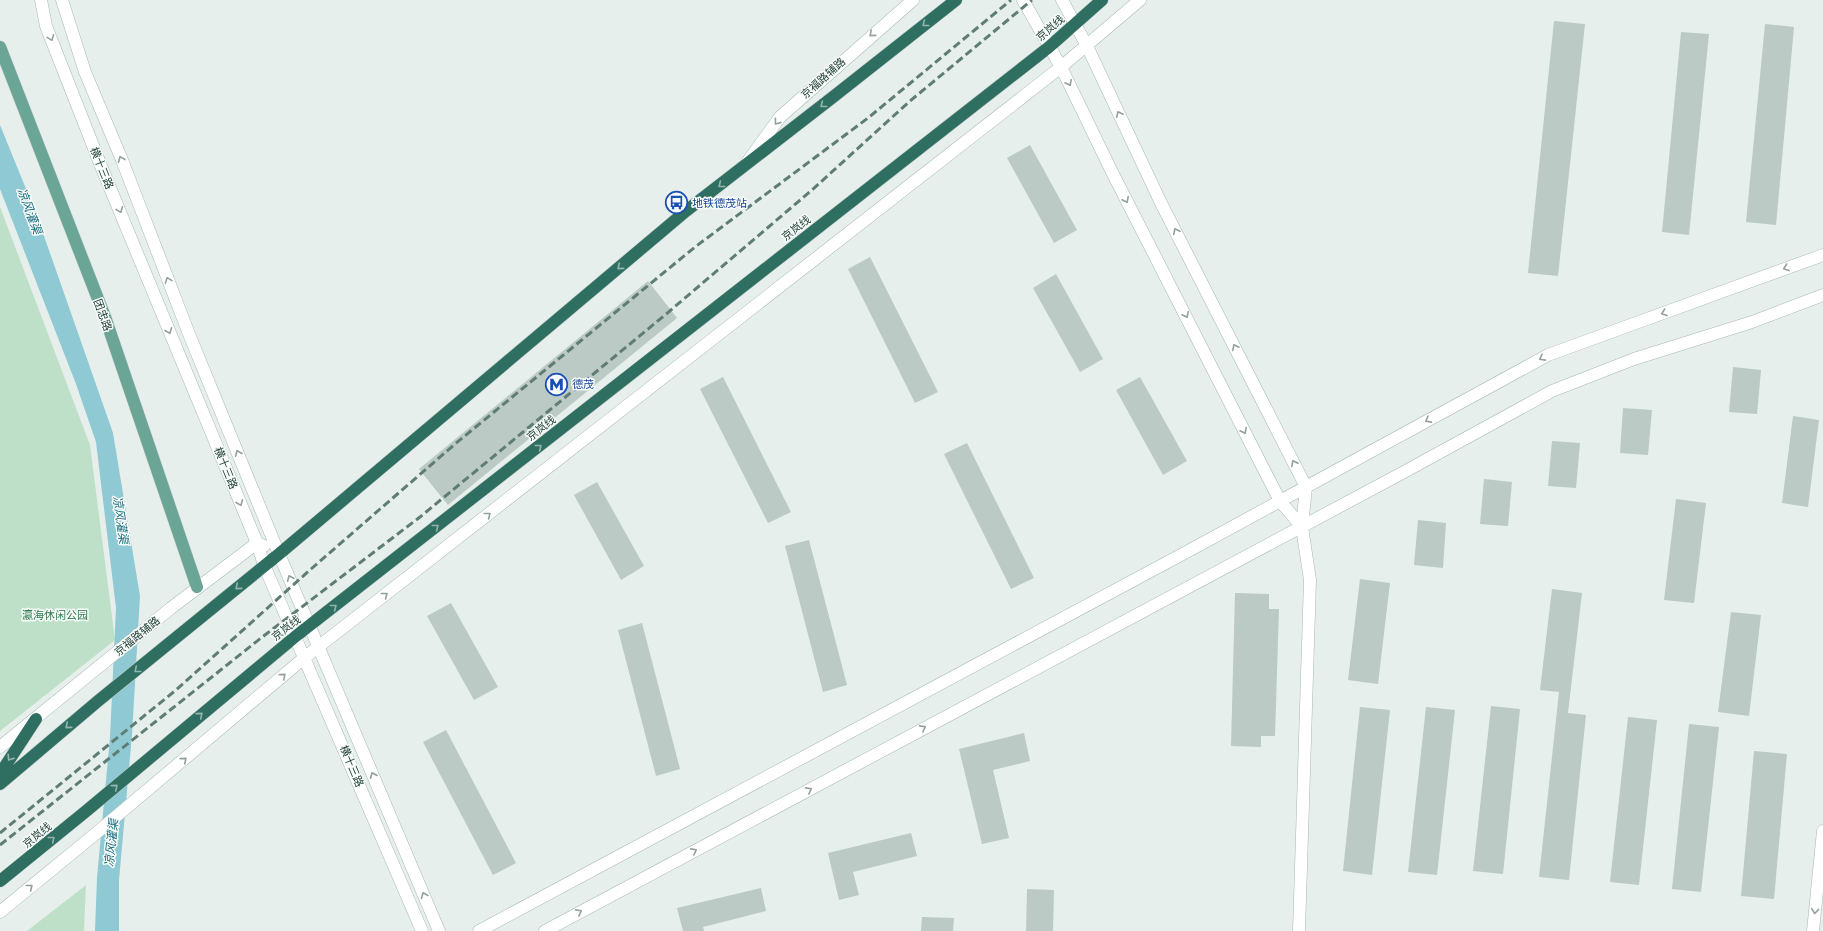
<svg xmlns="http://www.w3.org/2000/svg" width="1823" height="931" viewBox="0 0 1823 931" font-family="Quicksand,'Noto Sans SC',sans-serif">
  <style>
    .green { fill: #bfe0c8 }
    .water { fill: #8ec9d4 }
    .building { fill: #bbcac4 }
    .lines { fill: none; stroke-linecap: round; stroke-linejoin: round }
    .minor-casing { stroke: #a8b8b2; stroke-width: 13 }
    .major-casing { stroke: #c2cac8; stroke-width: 13 }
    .highway-casing { stroke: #c2cac8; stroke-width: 13 }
    .minor { stroke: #fff; stroke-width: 12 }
    .major { stroke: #6aa596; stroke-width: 12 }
    .highway { stroke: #2f6f62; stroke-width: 12 }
    .rail { stroke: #5f7d75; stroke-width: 3; stroke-dasharray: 8 4; stroke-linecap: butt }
    .oneway { stroke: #93b5ae }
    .oneway2 { stroke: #92a09c }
    .labels { text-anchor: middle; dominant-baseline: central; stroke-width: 3; stroke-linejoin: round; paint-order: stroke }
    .street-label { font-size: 11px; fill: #24423a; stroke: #f7fbf9 }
    .transit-label { font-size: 11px; fill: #164399; stroke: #f7fbf9; text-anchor: start }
    .park-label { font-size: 11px; fill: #2d7a4b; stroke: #f7fbf9 }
    .water-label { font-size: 12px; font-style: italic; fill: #1c6f80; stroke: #f7fbf9 }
  </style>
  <rect width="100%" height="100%" fill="#e6efeb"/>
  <path class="green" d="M0 207 90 445 115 640 0 731Z
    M86 885 84 931H27Z"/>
  <path class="water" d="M0 125 37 216 113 433 140 596 132 735 119 880V931H95L97 878 110 737 116 608 96 442 76 384 0 189Z"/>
  <path class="building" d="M1554 21 1585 24 1558 276 1528 273Z
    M1765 24 1794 27 1776 225 1746 222Z
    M1681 32 1709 34 1689 235 1662 232Z
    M1030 145 1077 230 1054 243 1007 158Z
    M870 257 938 392 915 403 848 269Z
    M1056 274 1103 359 1080 372 1033 288Z
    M648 281 677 318 448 505 419 469Z
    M1733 367 1761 370 1757 414 1729 412Z
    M723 377 791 512 768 523 700 389Z
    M1140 377 1187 461 1163 475 1116 390Z
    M1623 408 1652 410 1648 455 1620 453Z
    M1793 416 1819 420 1808 507 1782 503Z
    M1552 441 1580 443 1576 488 1548 486Z
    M967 443 1034 578 1011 589 944 454Z
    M1484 479 1512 482 1508 526 1480 524Z
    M597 482 644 566 621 580 574 495Z
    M1676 499 1706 503 1694 603 1664 600Z
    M1418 520 1446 523 1443 568 1414 565Z
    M809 540 847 685 823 692 785 546Z
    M1360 579 1390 583 1378 684 1348 680Z
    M1552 589 1582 593 1568 713 1586 715 1569 880 1539 877 1559 692 1540 690Z
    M1235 593 1269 594V609H1279L1275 736H1261V747L1231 746Z
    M451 603 498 687 474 700 427 616Z
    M1731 612 1761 615 1749 716 1718 712Z
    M642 623 680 769 656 776 618 630Z
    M1491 706 1520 709 1503 874 1473 871Z
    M1360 707 1390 710 1372 875 1343 871Z
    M1426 707 1455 710 1437 875 1408 872Z
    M1628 717 1657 720 1639 885 1610 882Z
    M1689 724 1719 727 1701 892 1672 889Z
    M446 730 516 863 493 875 423 742Z
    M1024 733 1030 761 993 770 1009 838 982 844 959 749Z
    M1754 751 1787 754 1774 899 1741 896Z
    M911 833 917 856 853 872 859 895 839 900 828 853Z
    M761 888 766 911 703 927 704 931H683L677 908Z
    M1027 889 1054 890 1053 931H1026Z
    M922 917 954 918 953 931H921Z"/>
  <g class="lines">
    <defs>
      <path id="minor" d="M41 0 46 26 101 166 257 543 264 565 422 931
        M62 0 85 72 122 160 189 334 279 554 439 931
        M1023 0 1061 67 1112 172 1280 501 1302 527
        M1062 0 1087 46 1161 203 1306 487 1302 527 1310 580 1299 931
        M748 161 780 117 913 0
        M0 747 171 608 257 543 264 546
        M0 912 94 835 304 658 1061 67 1140 0
        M479 931 1192 549 1548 355 1823 255
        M545 931 1404 472 1552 391 1634 359 1752 322 1823 295
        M1813 931 1823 831"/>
      <path id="major" d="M0 47 105 317 197 587"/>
      <path id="highway" d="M0 774 36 719
        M0 784 98 701 279 554 686 211 833 97 956 0
        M0 881 85 812 296 636 1049 47 1102 0"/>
    </defs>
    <use href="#minor" class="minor-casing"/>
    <use href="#major" class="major-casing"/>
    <use href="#highway" class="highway-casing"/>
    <use href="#minor" class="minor"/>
    <use href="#major" class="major"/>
    <use href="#highway" class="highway"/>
    <path class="rail" d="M0 833 176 690 311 569 455 444 695 247 868 118 1011 0
      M0 845 261 638 420 517 665 315 812 190 910 101 1032 0"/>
  </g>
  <defs><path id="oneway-chevron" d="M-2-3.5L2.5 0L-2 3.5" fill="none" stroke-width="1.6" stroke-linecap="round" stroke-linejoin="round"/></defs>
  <g class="oneway">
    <use href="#oneway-chevron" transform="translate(925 24) rotate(141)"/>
    <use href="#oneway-chevron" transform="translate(823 105) rotate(142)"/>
    <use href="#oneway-chevron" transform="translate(721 185) rotate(142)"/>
    <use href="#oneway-chevron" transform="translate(620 267) rotate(140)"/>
    <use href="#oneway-chevron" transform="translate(539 447) rotate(-38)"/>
    <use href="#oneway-chevron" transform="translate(436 527) rotate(-38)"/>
    <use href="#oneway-chevron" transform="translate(238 587) rotate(140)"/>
    <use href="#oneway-chevron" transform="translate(334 607) rotate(-38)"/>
    <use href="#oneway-chevron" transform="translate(137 670) rotate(141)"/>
    <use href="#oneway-chevron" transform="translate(200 715) rotate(-40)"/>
    <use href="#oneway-chevron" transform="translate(68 726) rotate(140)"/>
    <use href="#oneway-chevron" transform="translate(10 758) rotate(123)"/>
    <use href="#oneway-chevron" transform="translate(115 787) rotate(-40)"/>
    <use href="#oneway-chevron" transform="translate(52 839) rotate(-39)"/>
  </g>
  <g class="oneway2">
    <use href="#oneway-chevron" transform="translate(872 34) rotate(139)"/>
    <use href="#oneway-chevron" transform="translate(51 38) rotate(69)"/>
    <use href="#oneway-chevron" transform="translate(1069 83) rotate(64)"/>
    <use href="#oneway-chevron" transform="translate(1119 114) rotate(-115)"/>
    <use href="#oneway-chevron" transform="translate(777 122) rotate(127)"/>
    <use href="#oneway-chevron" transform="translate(121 159) rotate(-112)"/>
    <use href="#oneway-chevron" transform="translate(1126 200) rotate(63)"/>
    <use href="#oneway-chevron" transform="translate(120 210) rotate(68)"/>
    <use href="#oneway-chevron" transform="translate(1176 231) rotate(-117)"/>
    <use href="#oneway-chevron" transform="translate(1786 268) rotate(160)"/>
    <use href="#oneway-chevron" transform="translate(168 280) rotate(-111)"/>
    <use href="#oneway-chevron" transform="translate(1664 313) rotate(160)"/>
    <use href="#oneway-chevron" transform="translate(1186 315) rotate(63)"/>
    <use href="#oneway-chevron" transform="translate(169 331) rotate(68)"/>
    <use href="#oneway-chevron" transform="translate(1235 347) rotate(-117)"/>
    <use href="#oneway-chevron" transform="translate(1542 358) rotate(152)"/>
    <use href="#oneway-chevron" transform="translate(1428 420) rotate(151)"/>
    <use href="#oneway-chevron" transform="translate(1244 431) rotate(63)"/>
    <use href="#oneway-chevron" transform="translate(238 453) rotate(-112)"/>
    <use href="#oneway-chevron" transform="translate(1294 463) rotate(-117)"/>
    <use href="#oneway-chevron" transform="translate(240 503) rotate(68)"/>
    <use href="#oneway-chevron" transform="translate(488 515) rotate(-38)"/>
    <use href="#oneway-chevron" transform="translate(290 578) rotate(-113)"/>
    <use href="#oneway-chevron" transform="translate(385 595) rotate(-38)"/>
    <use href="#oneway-chevron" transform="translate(283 676) rotate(-40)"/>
    <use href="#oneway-chevron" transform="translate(923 728) rotate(-28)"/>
    <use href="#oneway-chevron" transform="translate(184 760) rotate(-40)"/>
    <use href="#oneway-chevron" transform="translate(373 775) rotate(-113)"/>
    <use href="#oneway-chevron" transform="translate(809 790) rotate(-28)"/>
    <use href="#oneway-chevron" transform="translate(694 851) rotate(-28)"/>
    <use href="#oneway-chevron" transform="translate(30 887) rotate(-39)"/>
    <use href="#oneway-chevron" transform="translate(424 895) rotate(-113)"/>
    <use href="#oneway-chevron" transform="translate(1815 911) rotate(96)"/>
    <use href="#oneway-chevron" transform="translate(579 912) rotate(-28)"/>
  </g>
  <defs>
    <symbol id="bus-ring" viewBox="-11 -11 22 22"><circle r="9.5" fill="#f7fbf9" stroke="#1a4fb4" stroke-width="1.5"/><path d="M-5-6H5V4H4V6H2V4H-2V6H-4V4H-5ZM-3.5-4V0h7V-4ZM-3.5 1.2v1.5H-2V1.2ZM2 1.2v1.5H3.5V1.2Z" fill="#1a4fb4"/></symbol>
    <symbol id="metro-ring" viewBox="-11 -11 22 22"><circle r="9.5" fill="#f7fbf9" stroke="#1a4fb4" stroke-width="1.5"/><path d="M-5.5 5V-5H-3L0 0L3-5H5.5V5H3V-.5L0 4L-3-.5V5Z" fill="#1a4fb4"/></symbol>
  </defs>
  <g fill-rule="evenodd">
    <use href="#bus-ring" x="664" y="190" width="25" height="25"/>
    <use href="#metro-ring" x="544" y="372" width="25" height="25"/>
  </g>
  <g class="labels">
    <g class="street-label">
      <text transform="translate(1050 28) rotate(-41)">京岚线</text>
      <text transform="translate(823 78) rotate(-42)">京福路辅路</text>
      <text transform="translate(102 168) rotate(68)">横十三路</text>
      <text transform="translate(796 228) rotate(-38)">京岚线</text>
      <text transform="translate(103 315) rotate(70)">团忠路</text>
      <text transform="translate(541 428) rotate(-38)">京岚线</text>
      <text transform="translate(226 468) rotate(68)">横十三路</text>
      <text transform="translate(286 628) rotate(-38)">京岚线</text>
      <text transform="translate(137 636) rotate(-39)">京福路辅路</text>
      <text transform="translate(352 766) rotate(67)">横十三路</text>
      <text transform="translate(37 835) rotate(-39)">京岚线</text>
    </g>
    <g class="transit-label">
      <text x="692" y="203">地铁德茂站</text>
      <text x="572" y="384">德茂</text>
    </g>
    <g class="park-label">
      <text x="55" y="615">瀛海休闲公园</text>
    </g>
    <g class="water-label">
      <text transform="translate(30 211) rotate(70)">凉风灌渠</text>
      <text transform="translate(121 520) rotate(82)">凉风灌渠</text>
      <text transform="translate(111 843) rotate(-84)">凉风灌渠</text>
    </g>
  </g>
</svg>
